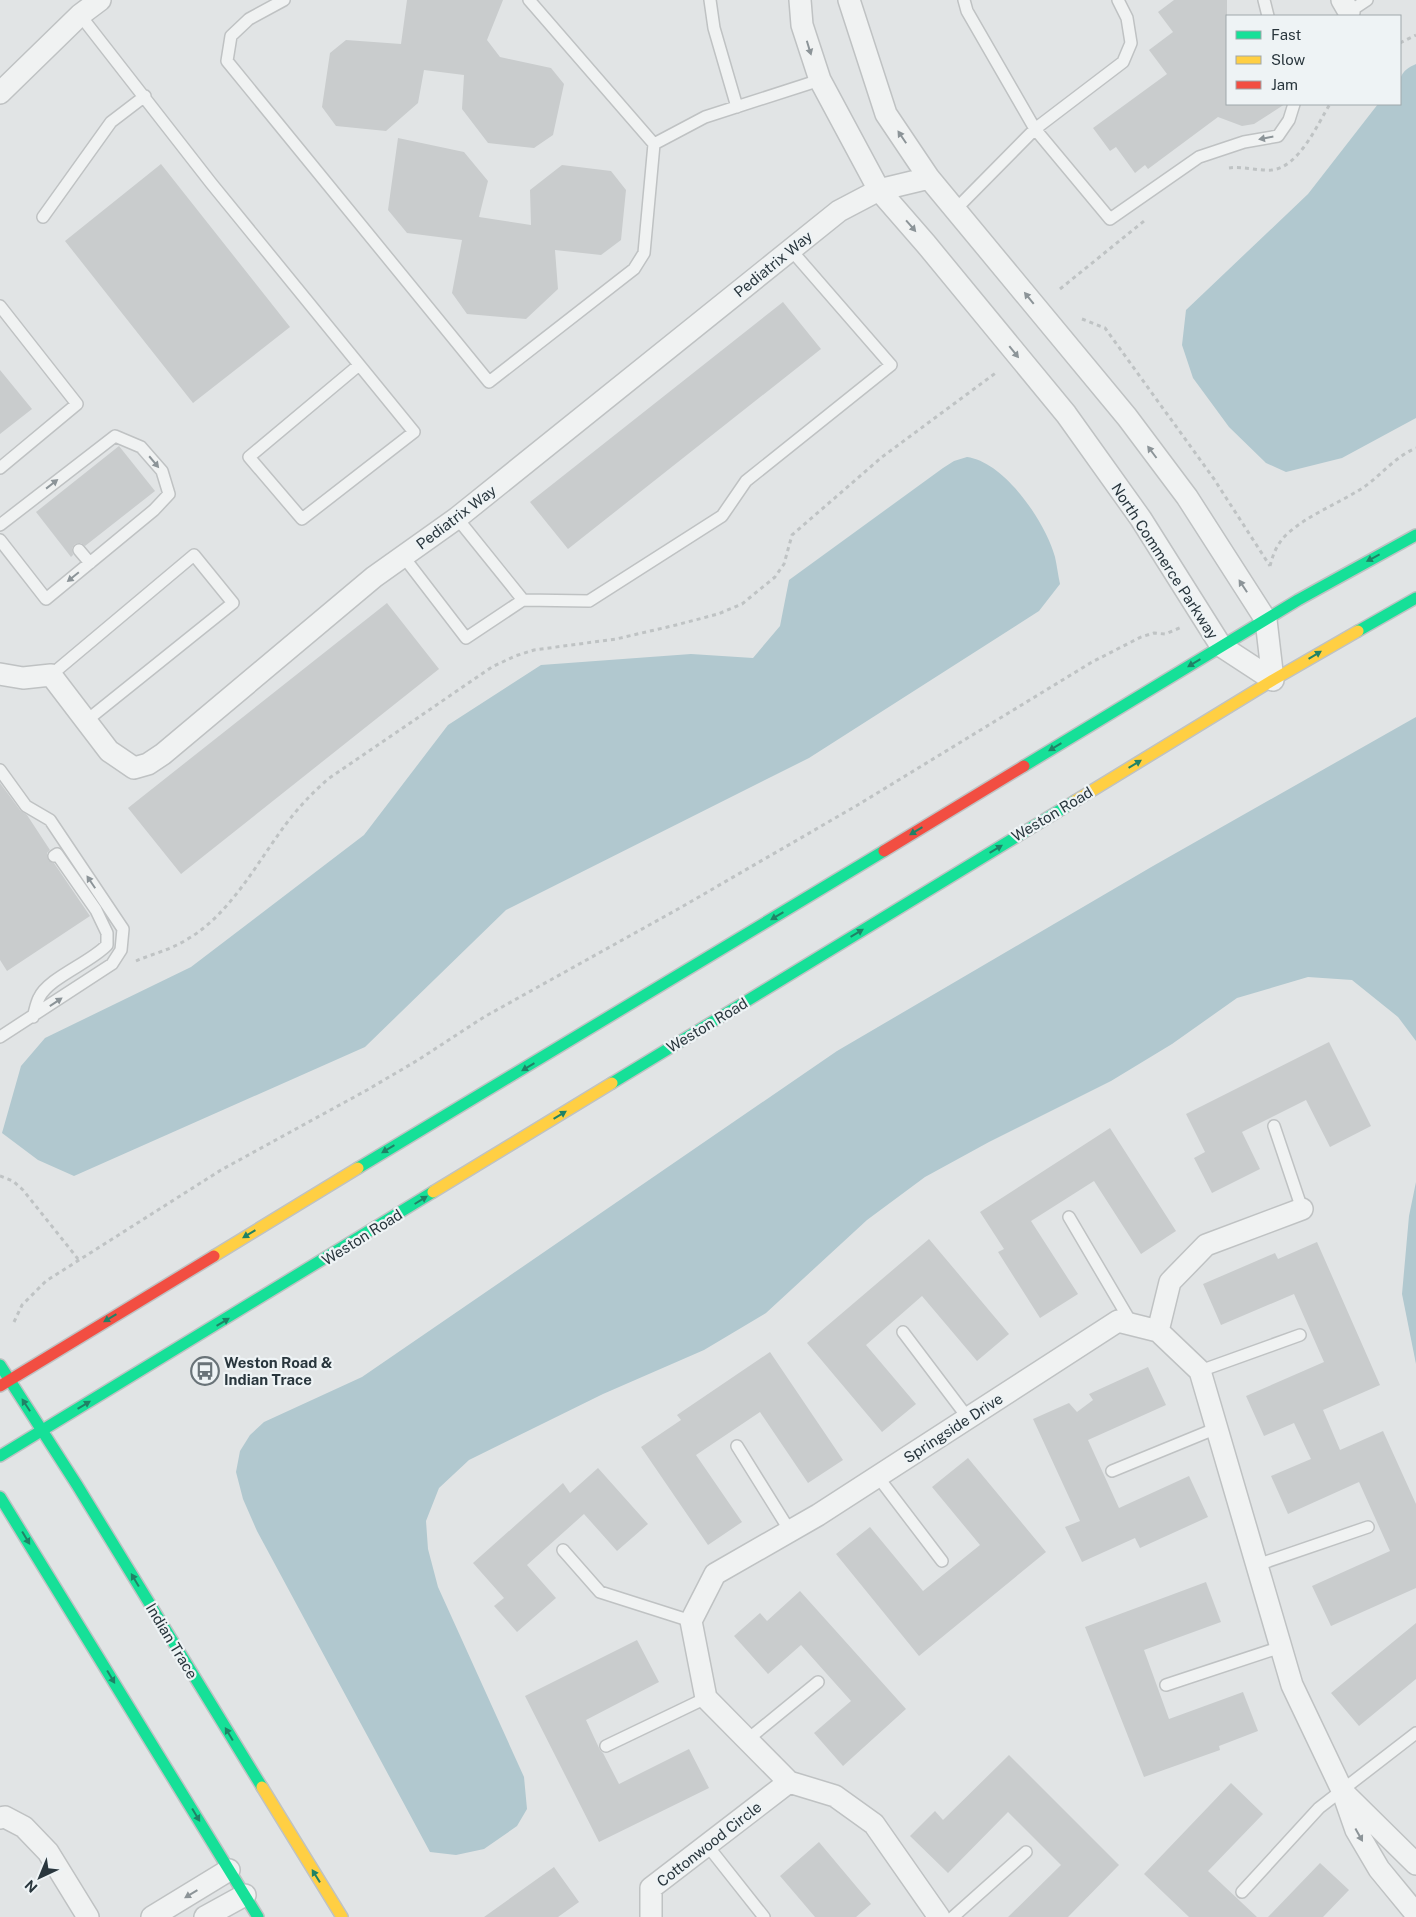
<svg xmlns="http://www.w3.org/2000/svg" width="1416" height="1917" viewBox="0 0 1416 1917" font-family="'Public Sans',sans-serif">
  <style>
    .water { fill: #b1c8cf }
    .building { fill: #c9cccd }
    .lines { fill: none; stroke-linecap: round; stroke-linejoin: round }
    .lane-casing { stroke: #bfc2c3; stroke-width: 14 }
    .street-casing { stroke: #bfc2c3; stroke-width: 24 }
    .fast-casing { stroke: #bfc2c3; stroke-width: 14 }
    .slow-casing { stroke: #bfc2c3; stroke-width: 14 }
    .jam-casing { stroke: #bfc2c3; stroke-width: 14 }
    .path { stroke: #bfc3c4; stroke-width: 3; stroke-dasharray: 4 4; stroke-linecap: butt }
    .lane { stroke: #f0f2f2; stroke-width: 11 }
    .street { stroke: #f0f2f2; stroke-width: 21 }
    .fast { stroke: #16e098; stroke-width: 11 }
    .slow { stroke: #ffcf43; stroke-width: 11 }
    .jam { stroke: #f24e42; stroke-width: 11 }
    .oneway { fill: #8c9498 }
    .oneway2 { fill: #208266 }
    .labels { text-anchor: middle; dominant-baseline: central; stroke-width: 4.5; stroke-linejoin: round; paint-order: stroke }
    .street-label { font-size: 15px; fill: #29363d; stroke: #eef3f5 }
    .poi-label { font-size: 15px; font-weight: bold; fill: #29363d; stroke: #eef3f5; text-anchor: start }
  </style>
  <rect width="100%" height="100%" fill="#e1e4e5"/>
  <path class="water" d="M1416 64V418L1342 458 1286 472 1266 463 1229 427 1193 378 1182 345 1186 310 1308 194 1378 104H1400C1400 84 1395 73 1416 64Z
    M967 457C1005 462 1046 523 1055 557 1057 566 1058 575 1060 584L1039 611 809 758 506 910 365 1047 74 1176 38 1160 2 1133 21 1066 45 1038 191 967 364 835 448 725 541 665 691 654 753 658 780 626 789 580 943 468 954 461Z
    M1416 717V1041L1398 1017 1352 980 1308 977 1237 998 1172 1044 1111 1081 989 1142 925 1177 867 1220 766 1313 704 1350 603 1394 469 1460 439 1488 426 1521 428 1549 438 1587 524 1777 527 1809 517 1826 484 1849 456 1855 430 1852 257 1531 243 1499 236 1472 240 1451 250 1435 264 1422 362 1377 837 1051 1153 866Z
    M1416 1182V1364L1402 1294 1409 1216Z"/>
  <path class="building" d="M407 0H503L487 40 500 57 551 68 564 84 553 135 534 148 488 143 462 109 464 75 424 70 418 103 386 131 336 126 322 107 330 53 346 40 401 44Z
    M1174 0H1227V104H1285L1254 124 1242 126 1218 117 1148 169 1145 165 1135 173 1116 147 1110 151 1093 128 1167 74 1149 50 1173 32 1158 12Z
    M398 138 464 152 488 181 479 217 531 225 530 190 562 165 611 171 626 190 621 240 601 255 555 250 558 289 526 319 467 314 452 293 462 240 407 233 388 210Z
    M161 164 290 327 193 403 65 241Z
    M783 302 821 349 568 549 530 502Z
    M0 370 32 409 0 434Z
    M119 446 155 491 85 546 81 543 75 544 72 548 73 555 71 557 36 512Z
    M387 603 439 669 181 874 128 808Z
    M0 783 20 810 27 815 50 850 47 853 48 860 54 863 90 916 7 971 0 960Z
    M1329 1042 1371 1126 1330 1147 1306 1100 1242 1132 1260 1169 1212 1193 1194 1158 1205 1152 1186 1114Z
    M1110 1128 1176 1231 1141 1254 1094 1181 1031 1221 1078 1294 1040 1318 998 1252 1004 1249 980 1212Z
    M929 1239 1009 1334 977 1361 922 1296 866 1345 916 1404 882 1432 807 1343Z
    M1317 1242 1380 1385 1323 1410 1340 1450 1383 1431 1416 1504V1588L1331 1626 1312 1586 1390 1551 1359 1482 1288 1514 1271 1476 1311 1459 1294 1423 1264 1436 1246 1396 1324 1362 1294 1294 1221 1325 1203 1284 1275 1253 1278 1259Z
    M770 1352 843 1460 808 1483 760 1412 696 1455 742 1522 708 1545 641 1447 681 1420 677 1415Z
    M1148 1367 1166 1405 1088 1440 1119 1508 1189 1476 1208 1517 1140 1548 1135 1538 1082 1562 1065 1527 1080 1521 1033 1419 1069 1403 1077 1412 1093 1400 1089 1394Z
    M968 1458 1046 1552 919 1656 836 1554 870 1527 923 1591 980 1545 932 1487Z
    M598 1468 648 1524 617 1551 584 1514 527 1565 556 1598 517 1632 494 1606 504 1598 473 1563 563 1483 570 1493Z
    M1206 1582 1221 1622 1144 1650 1169 1719 1243 1692 1258 1731 1219 1746 1220 1750 1144 1777 1085 1627Z
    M800 1591 906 1709 843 1766 814 1733 851 1701 801 1645 768 1674 734 1636 760 1613 767 1621Z
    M1416 1623V1679L1359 1726 1331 1693Z
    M637 1640 659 1682 586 1720 600 1750 603 1753 619 1784 689 1749 709 1788 599 1842 525 1696Z
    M1009 1755 1119 1865 1068 1917H1008L1061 1865 1008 1812 948 1873 910 1836 935 1811 943 1820Z
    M1231 1783 1263 1814 1208 1871 1257 1917H1189L1144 1874Z
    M819 1842 871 1904 856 1917H815L780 1876Z
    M1320 1863 1349 1890 1323 1917H1268Z
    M554 1867 579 1902 558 1917H484Z"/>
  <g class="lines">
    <defs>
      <path id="lane" d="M284 0 249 19 231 36 227 61 489 382 634 269 644 253 654 144 529 0
        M710 0 714 28 737 107
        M964 0 967 11 1035 129 1110 219 1199 157 1244 142 1278 136 1289 120 1294 104
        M1264 0 1268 16
        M1349 12 1367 0
        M80 15 211 183 414 432 302 519 249 457 359 365
        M654 144 705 117 820 80
        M956 209 1035 129 1123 62 1131 43 1127 18 1118 0
        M43 217 111 122 145 96
        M0 306 77 404 0 468
        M457 518 523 600 589 601 722 516 746 481 891 365 791 250
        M0 525 115 436 141 447 162 471 169 494 154 510 46 599 0 540
        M79 550 90 563
        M403 556 466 638 523 600
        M51 675 194 555 233 603 86 721
        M0 770 26 806 50 820 123 929 121 950 112 964 0 1037
        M33 1017C35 1011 36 1004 39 998 48 978 90 963 107 945V933L96 910 57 854 54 856
        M1274 1126 1302 1209
        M1069 1217 1132 1324
        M903 1332 968 1418
        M1200 1371 1300 1335
        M737 1446 790 1531
        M1112 1471 1217 1428
        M878 1477 942 1561
        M563 1550 600 1592 691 1621
        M1257 1565 1368 1527
        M1166 1685 1281 1647
        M747 1740 818 1682
        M606 1746 706 1698
        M707 1845 764 1917
        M1242 1892 1319 1808 1416 1733
        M953 1917 1026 1852"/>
      <path id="street" d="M800 0 802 25 820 80 879 190 926 244 1066 414 1141 519 1221 646 1273 680
        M849 0 886 114 929 178 1127 417 1187 497 1266 620 1273 680
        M1342 0 1349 12
        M0 93 80 15 100 0
        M0 674 23 678 51 675 109 751 134 768 148 764 163 754 374 577 457 518 839 211 879 190 929 178
        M1158 1331 1170 1282 1206 1245 1302 1209
        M1345 1794 1416 1864
        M0 1818 5 1817 24 1827 48 1852 88 1917
        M152 1917 229 1870
        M205 1917 245 1895
        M651 1917V1888L789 1782
        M939 1917 874 1824 835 1796 789 1782 706 1698 691 1621 715 1574 818 1515 1118 1321 1158 1331 1200 1371 1292 1685 1342 1790 1356 1830 1379 1869 1416 1914"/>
      <path id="fast" d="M1358 631 1416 598
        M1024 766 1298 600 1416 535
        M612 1083 1075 801
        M358 1168 884 851
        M0 1365 77 1485 262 1787
        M0 1456 433 1192
        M0 1497 258 1917"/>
      <path id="slow" d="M1075 801 1273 680 1358 631
        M433 1192 612 1083
        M214 1256 358 1168
        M262 1787 342 1917"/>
      <path id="jam" d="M884 851 1024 766
        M0 1386 214 1256"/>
    </defs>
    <use href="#lane" class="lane-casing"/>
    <use href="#street" class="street-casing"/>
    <use href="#fast" class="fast-casing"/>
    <use href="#slow" class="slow-casing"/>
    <use href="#jam" class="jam-casing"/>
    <path class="path" d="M1400 43 1416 35
      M1229 168C1243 166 1258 171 1272 170 1299 167 1317 125 1330 104
      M1060 289 1144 221
      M1082 319 1105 328 1214 479 1270 566
      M1270 566C1273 554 1277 544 1286 535 1306 516 1337 504 1361 489 1380 477 1394 457 1416 448
      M136 961C152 954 170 950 186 940 230 915 256 864 286 824 298 808 312 793 328 779L492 667 515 656 534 650 616 639 676 625 718 614 742 604 775 577 784 564 792 535 882 457 997 372
      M0 1176 13 1181 23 1190 78 1259
      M14 1322 22 1305 46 1281 221 1170 367 1090 418 1060 484 1017 678 909 856 806 1092 662 1141 637 1154 633 1165 634 1182 627"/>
    <use href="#lane" class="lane"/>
    <use href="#street" class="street"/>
    <use href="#fast" class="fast"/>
    <use href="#slow" class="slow"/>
    <use href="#jam" class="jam"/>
  </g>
  <defs><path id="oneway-solid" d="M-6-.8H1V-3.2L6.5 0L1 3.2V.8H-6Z" transform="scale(1.25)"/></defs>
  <g class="oneway">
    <use href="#oneway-solid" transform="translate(809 48) rotate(73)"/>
    <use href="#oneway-solid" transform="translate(902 137) rotate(-124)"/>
    <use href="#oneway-solid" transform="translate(1266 138) rotate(169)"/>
    <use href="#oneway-solid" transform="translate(911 226) rotate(49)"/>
    <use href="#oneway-solid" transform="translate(1029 298) rotate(-129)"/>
    <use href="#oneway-solid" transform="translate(1014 352) rotate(51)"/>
    <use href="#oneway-solid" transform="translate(1152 452) rotate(-127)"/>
    <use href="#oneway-solid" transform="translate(154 462) rotate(50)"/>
    <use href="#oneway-solid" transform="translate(52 484) rotate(-38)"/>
    <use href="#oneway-solid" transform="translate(73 577) rotate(141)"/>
    <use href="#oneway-solid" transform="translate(1243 586) rotate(-123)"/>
    <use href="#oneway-solid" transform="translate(91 882) rotate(-124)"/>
    <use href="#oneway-solid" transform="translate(56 1002) rotate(-34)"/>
    <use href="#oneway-solid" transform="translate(1359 1835) rotate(61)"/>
    <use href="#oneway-solid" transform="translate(191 1894) rotate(149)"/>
  </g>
  <g class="oneway2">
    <use href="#oneway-solid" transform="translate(1373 558) rotate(152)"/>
    <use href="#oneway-solid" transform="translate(1315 655) rotate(-31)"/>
    <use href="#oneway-solid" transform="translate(1194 663) rotate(149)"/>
    <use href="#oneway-solid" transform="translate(1055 747) rotate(149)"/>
    <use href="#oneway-solid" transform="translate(1135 764) rotate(-31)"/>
    <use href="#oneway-solid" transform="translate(916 831) rotate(149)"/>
    <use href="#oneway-solid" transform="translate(996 849) rotate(-31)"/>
    <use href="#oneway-solid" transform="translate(777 916) rotate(149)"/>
    <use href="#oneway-solid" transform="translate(857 933) rotate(-31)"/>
    <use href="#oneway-solid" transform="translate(528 1067) rotate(149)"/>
    <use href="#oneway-solid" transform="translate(560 1115) rotate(-31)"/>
    <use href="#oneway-solid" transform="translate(388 1149) rotate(149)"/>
    <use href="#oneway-solid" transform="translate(421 1200) rotate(-32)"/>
    <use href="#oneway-solid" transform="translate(249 1234) rotate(149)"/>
    <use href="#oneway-solid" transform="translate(110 1318) rotate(149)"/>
    <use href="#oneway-solid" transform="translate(223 1322) rotate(-31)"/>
    <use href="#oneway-solid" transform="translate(26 1405) rotate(-123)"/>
    <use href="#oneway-solid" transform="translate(84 1405) rotate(-31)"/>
    <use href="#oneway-solid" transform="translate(26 1538) rotate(59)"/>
    <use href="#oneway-solid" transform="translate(135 1580) rotate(-121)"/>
    <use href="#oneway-solid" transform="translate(111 1677) rotate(59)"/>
    <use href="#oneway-solid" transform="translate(229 1734) rotate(-121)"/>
    <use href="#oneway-solid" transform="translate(196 1815) rotate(59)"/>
    <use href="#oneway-solid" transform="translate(316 1876) rotate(-122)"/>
  </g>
  <defs>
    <symbol id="bus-ring" viewBox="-11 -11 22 22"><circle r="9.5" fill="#eef3f5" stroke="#697378" stroke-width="1.5"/><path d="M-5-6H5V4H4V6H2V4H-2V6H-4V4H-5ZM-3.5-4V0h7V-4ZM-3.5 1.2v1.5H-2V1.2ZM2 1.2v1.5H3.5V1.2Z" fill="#697378"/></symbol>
  </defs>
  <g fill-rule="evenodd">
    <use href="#bus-ring" x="189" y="1355" width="32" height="32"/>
  </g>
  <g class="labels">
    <g class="street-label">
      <text transform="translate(773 264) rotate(-39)">Pediatrix Way</text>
      <text transform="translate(456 517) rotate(-37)">Pediatrix Way</text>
      <text transform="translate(1165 561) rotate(57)">North Commerce Parkway</text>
      <text transform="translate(1052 814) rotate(-31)">Weston Road</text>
      <text transform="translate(707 1025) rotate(-31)">Weston Road</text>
      <text transform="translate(362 1237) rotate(-32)">Weston Road</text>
      <text transform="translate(953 1428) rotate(-33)">Springside Drive</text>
      <text transform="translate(172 1641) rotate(59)">Indian Trace</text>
      <text transform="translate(709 1844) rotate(-38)">Cottonwood Circle</text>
    </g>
    <g class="poi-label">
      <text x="224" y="1362">Weston Road &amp;<tspan x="224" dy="17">Indian Trace</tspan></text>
    </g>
  </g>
  <rect x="1226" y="15" width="175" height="90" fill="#eef3f5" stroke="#9fa7ab"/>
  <rect x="1236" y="31" width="25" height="8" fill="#16e098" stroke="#9fa7ab"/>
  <text x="1271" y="40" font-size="15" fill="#29363d">Fast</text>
  <rect x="1236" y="56" width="25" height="8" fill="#ffcf43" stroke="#9fa7ab"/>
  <text x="1271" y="65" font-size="15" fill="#29363d">Slow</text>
  <rect x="1236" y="81" width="25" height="8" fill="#f24e42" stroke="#9fa7ab"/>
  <text x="1271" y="90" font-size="15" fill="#29363d">Jam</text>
  <g transform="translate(40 1877) rotate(224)" stroke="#eef3f5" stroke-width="4" paint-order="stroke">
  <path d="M0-4L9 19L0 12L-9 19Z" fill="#29363d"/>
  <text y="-8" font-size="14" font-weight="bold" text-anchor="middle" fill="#29363d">N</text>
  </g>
</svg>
